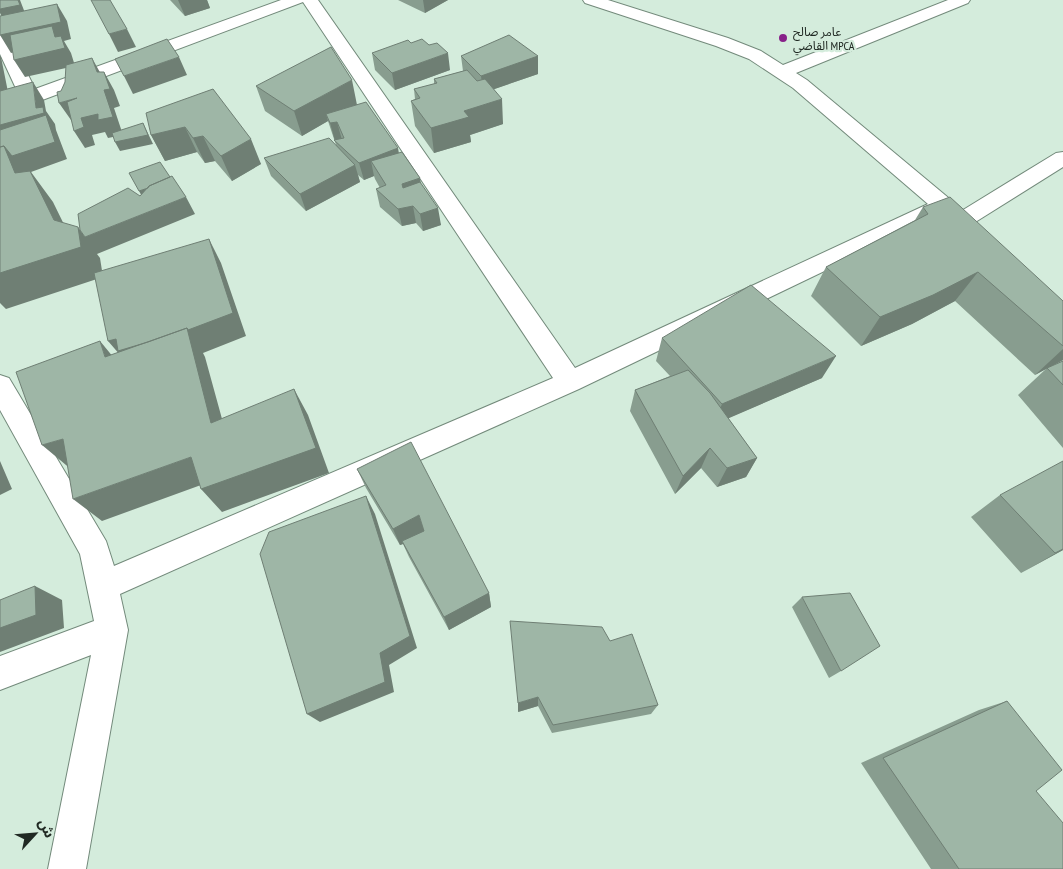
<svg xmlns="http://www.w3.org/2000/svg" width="1063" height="869" viewBox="0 0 1063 869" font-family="'PT Sans Narrow','Noto Sans Arabic',sans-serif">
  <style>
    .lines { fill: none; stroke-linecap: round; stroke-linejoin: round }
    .minor-casing { stroke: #738a7b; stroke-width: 2 }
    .minor { fill: #fff; fill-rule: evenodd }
    .wall { fill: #889d8f }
    .shaded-wall { fill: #6f7f74 }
    .building { fill: #9eb6a6; stroke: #6f7f74 }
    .poi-dot { fill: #872189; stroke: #d4ecdc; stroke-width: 2 }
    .labels { text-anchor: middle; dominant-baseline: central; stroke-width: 4.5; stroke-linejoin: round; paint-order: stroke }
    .far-poi-label { font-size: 12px; fill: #202923; stroke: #d4ecdc; text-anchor: start }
  </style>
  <rect width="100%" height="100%" fill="#d4ecdc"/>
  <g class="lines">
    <defs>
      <path id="minor" d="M281 0H318L575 368 928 204 793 88 749 59 716 46 585 3 583 0H608L728 38 761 51 783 65 948 0H970L968 3 796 73 807 80 963 210 1056 153 1063 152V167L969 226C956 230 950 223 941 215L579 389 120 594 128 630 86 869H48L91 655 0 690V656L94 621 80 554 0 410V375L9 378 106 541 114 566 553 378 303 2 37 102 0 114V102L19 95 0 54V31L6 32 9 36 35 89Z"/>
    </defs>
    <use href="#minor" class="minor-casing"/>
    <use href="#minor" class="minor"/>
  </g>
  <path class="wall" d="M170 0H207L210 8 185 16Z
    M398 0H448L425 13Z
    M372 53 450 70 395 90 375 70Z
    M461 56H538V74L494 89 503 124 470 135 471 142 434 153 415 126 411 101 415 99 414 89 434 84V79L463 71Z
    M256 86 357 105 420 178V182L441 225 423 231 416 223 402 226 380 207 376 189 380 188 375 179 374 176 364 180 358 175 360 182 306 211 271 176 264 158 336 145 328 121 302 136 265 111Z
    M213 89 261 164 232 181 215 161 205 163 197 152 165 161 151 135Z
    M923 207 1063 301V360L1049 368 1063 361V448L1018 395 1047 368 1035 375 955 301 912 324 861 346 811 296 826 267 915 220Z
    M662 338 822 378 728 418 757 458 746 477 717 487 701 468 675 494 630 411 635 390 670 376 656 361Z
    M357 469 489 593 491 607 449 630 409 557 403 544 400 545 366 488Z
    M1000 495 1063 550 1021 573 971 517Z
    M802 597 841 671 829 678 792 607Z
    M610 641 658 705 651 714 552 733 538 706 518 712Z
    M1007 701 1036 791 1063 869H931L861 763 979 710Z"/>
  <path class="shaded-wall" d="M18 0H20L25 13 3 19 0 13V9Z
    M178 0H207L210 8 185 16Z
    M423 0H448L425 13Z
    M57 4 67 21 71 39 64 41 71 53 75 66 25 77 14 60 58 42 11 53 0 35Z
    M127 29 136 47 118 52 109 34Z
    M448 53 450 70 395 90 392 73Z
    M0 56 1 57 10 102 0 104Z
    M538 56V74L483 93 481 76Z
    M179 57 187 75 133 94 124 76Z
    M92 58 102 76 104 72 114 90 120 106 114 108 123 135 108 138 105 132 92 135 95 145 85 148 74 131 81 118 97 72Z
    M352 80 357 105 326 114 328 121 302 136 294 111Z
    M33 82 44 100 46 111 55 124 56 130 67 159 31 172 53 202 76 249 78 227 85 237 186 197 195 214 97 254 100 258 103 277 6 309 0 303V182L4 146 55 142 0 146V125L36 108Z
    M77 98 88 115 71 120 59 103Z
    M502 99 503 124 470 135 471 142 434 153 431 128 464 111Z
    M337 122 342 140 335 141 330 123Z
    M143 123 153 144 120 151 115 142Z
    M185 127 197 152 165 161 151 135Z
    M203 136 215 161 205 163 193 138Z
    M251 139 261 164 232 181 221 156Z
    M398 148 401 165 371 161 374 176 364 180 359 163Z
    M355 165 360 182 306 211 300 194Z
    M420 178 423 195 405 201 402 184Z
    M171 179 144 200 139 191Z
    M413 206 416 223 402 226 398 209Z
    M438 208 441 225 423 231 420 214Z
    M209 239 221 263 246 336 203 353 205 357 230 448 127 363 108 341Z
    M978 272 955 301 912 324 861 346 880 317Z
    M100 341 123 369 105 357Z
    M1063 349V360L1035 375Z
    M836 356 822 378 713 425 722 404Z
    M294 389 308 415 329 473 222 512 201 489Z
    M63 439 72 470 42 445Z
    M710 448 701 468 675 494 683 476Z
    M191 457 212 481 102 521 73 499Z
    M757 458 746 477 717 487 727 468Z
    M0 461 12 489 0 495Z
    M366 496 375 514 417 648 389 665 394 692 320 722 307 714 380 653Z
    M419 515 425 533 402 541 403 544 400 545 393 529Z
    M1063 549V550L1021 573Z
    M35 586 62 600 64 628 0 652V628Z
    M489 593 491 607 449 630 444 617Z
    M538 697V706L518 712V703Z"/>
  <path class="building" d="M0 0H18L20 5 0 9Z
    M91 0H110L127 29 109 34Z
    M57 4 61 22 0 35V16Z
    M52 26 55 37 61 36 65 48 14 60 10 35Z
    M509 35 538 56 481 76 461 56Z
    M167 39 179 57 124 76 115 59Z
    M422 39 429 45 437 43 448 53 392 73 372 53 408 40 411 43Z
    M331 47 352 80 294 111 256 86Z
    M92 58 97 72H104L110 89 104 90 113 117 98 120V114L81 118 84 127 74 131 67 102 77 98 59 103 57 92 61 91 65 82 66 65Z
    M467 70 477 81 485 79 502 99 464 111 469 117 431 128 411 101 420 98 414 89 437 83 434 79Z
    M33 82 36 108 43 107 44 113 0 125V91Z
    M213 89 251 139 221 156 203 136 193 138 185 127 151 135 146 113Z
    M366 102 398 148 359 163 334 140 344 138 337 122 330 123 326 114Z
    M46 115 55 142 12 156 4 146 0 147V130Z
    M143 123 148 135 115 142 112 133Z
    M329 138 355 165 300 194 264 158Z
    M4 146 15 173 30 171 54 220 78 227 81 247 0 273V147Z
    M402 152 420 178 402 184 403 188 420 182 438 208 420 214 413 206 398 209 376 189 386 185 371 161Z
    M160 162 170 177 149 186 148 188 139 191 129 173Z
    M172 176 186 197 85 237 80 230 78 214 128 188 140 196 149 186Z
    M950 197 1063 301V346L978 272 933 295 880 317 826 267 928 214 923 207Z
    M209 239 233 313 188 330 187 328 148 342 118 351 116 339 108 341 94 273Z
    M751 285 836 356 722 404 662 338Z
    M187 328 211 423 294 389 316 448 201 489 191 457 73 499 63 439 42 445 16 372 100 341 105 357Z
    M1063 361V385L1047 368Z
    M688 370 710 393 757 458 727 468 710 448 683 476 635 390Z
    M411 442 489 593 444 617 402 541 424 531 419 515 393 529 357 469Z
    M1063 461V549L1055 553 1000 495Z
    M366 496 410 636 380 653 385 682 307 714 260 554 269 532Z
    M35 586 36 615 0 628V600Z
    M850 593 880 646 841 671 802 597Z
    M510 621 602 627 610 641 632 634 658 705 553 725 538 697 518 703Z
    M1007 701 1062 770 1036 791 1063 823V869H959L883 758Z"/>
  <circle class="poi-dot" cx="783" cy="38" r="5"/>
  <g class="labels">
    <g class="far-poi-label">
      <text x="793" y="31">عامر صالح<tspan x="793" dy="14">القاضي MPCA</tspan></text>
    </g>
  </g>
  <g transform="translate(35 834) rotate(64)" stroke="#d4ecdc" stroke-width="4" paint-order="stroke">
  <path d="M0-4L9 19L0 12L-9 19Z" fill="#202923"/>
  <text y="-8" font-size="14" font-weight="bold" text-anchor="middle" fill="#202923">ش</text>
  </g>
</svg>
